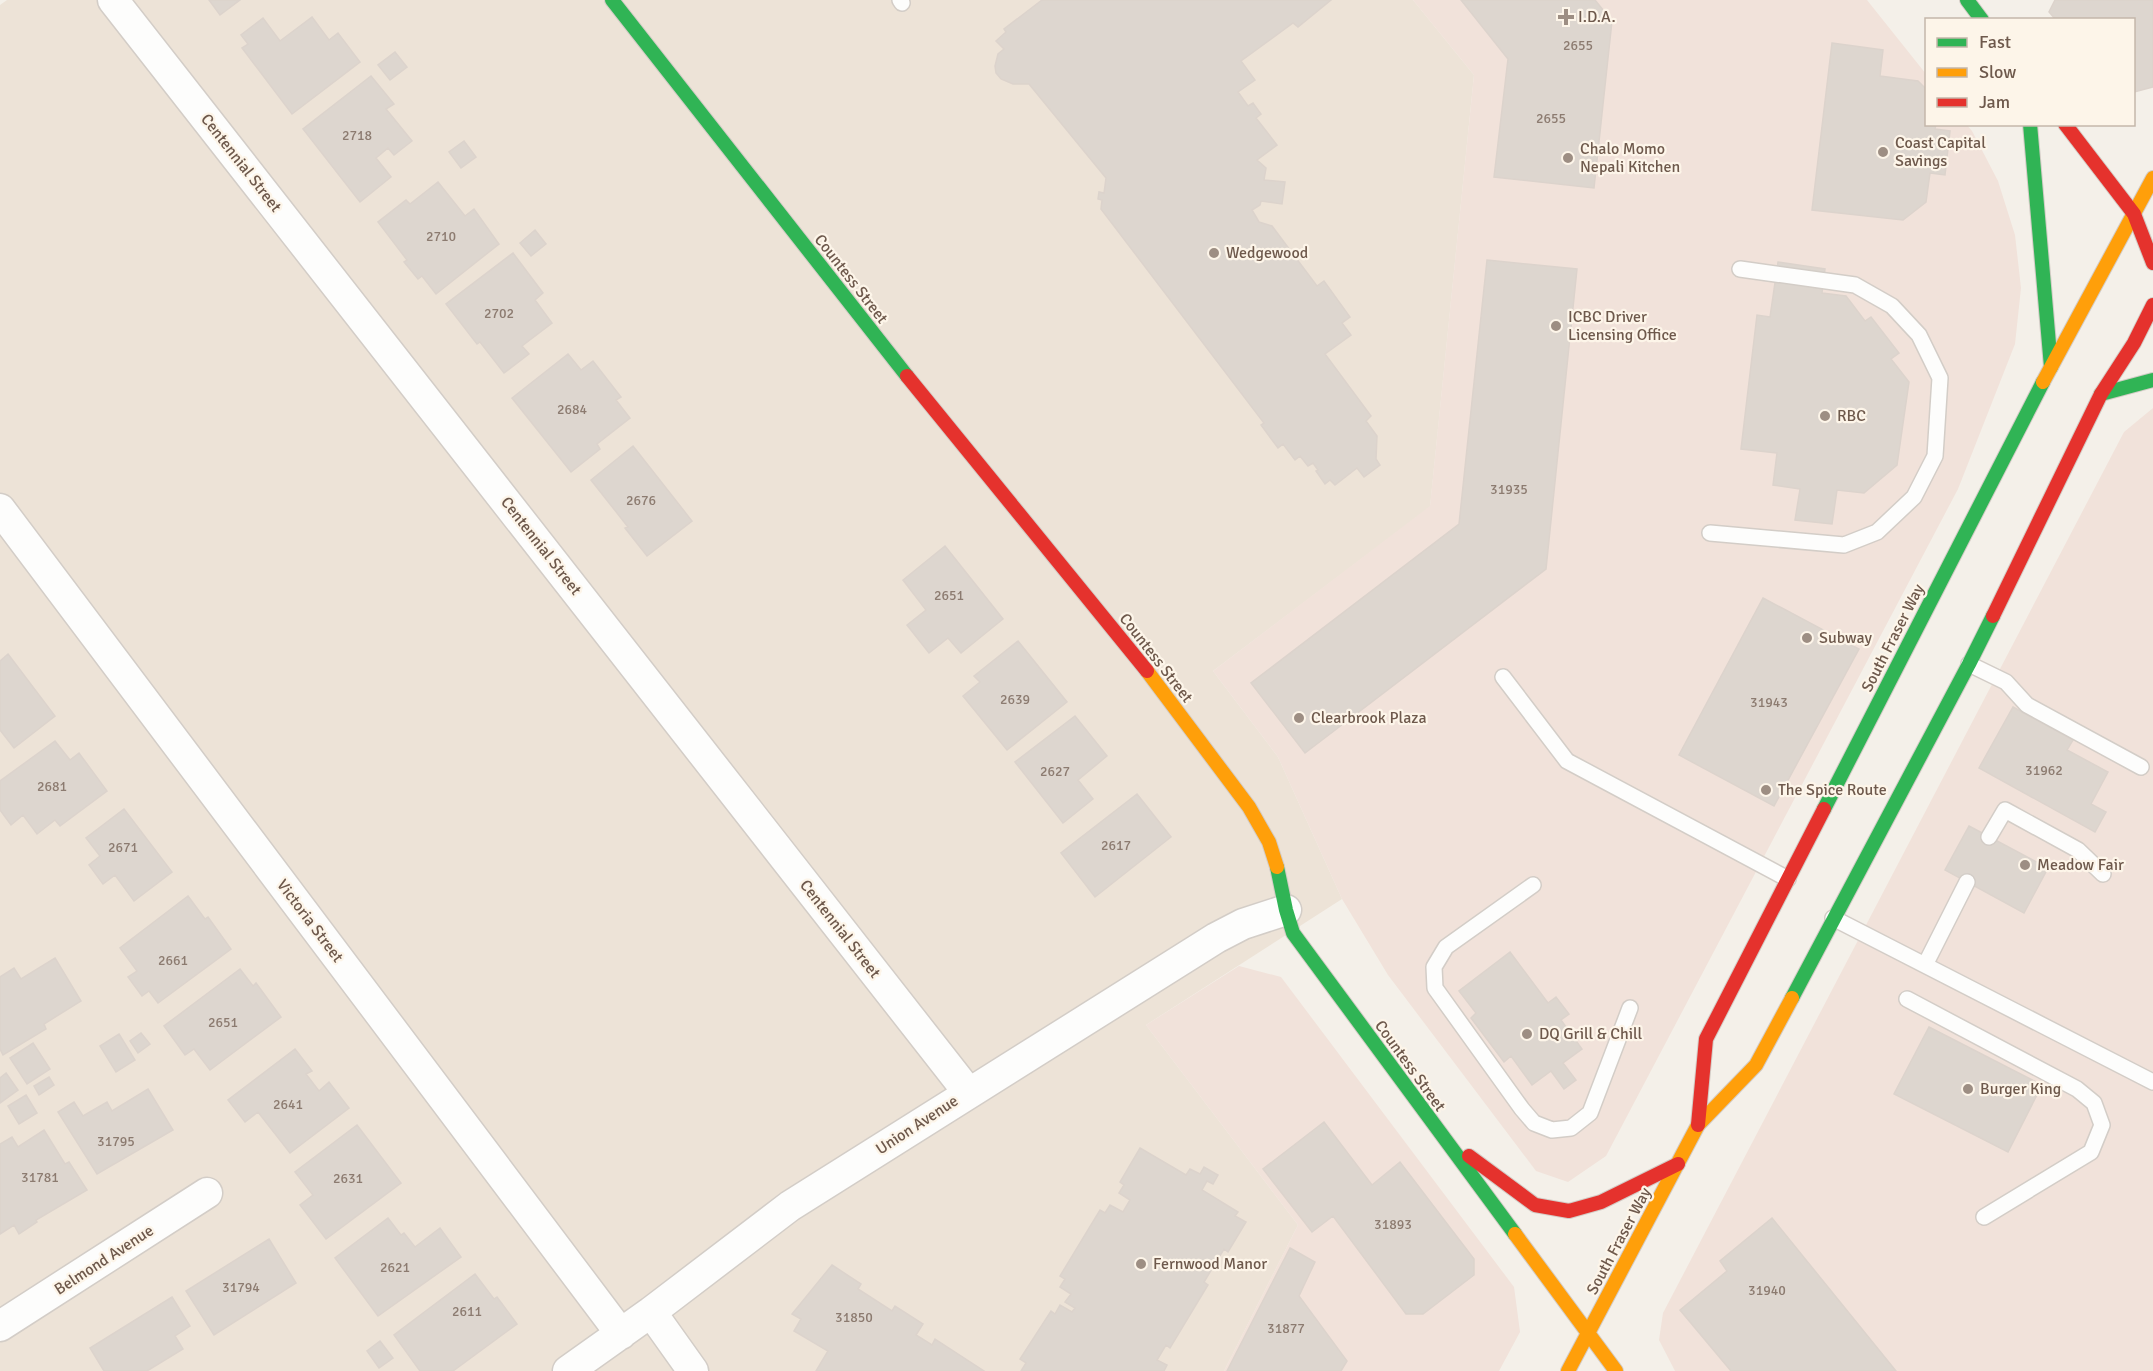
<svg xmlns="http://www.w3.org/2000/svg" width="2153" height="1371" viewBox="0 0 2153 1371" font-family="Signika,sans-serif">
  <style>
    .residential { fill: #ede3d7 }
    .commercial { fill: #f1e2da }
    .building { fill: #ddd6cf; stroke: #dcd3cc; stroke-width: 1.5 }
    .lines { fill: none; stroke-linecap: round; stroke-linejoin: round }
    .lane-casing { stroke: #d3cdc7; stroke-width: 18 }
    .street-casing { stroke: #d3cdc7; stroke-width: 33 }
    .fast-casing { stroke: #d3ccc6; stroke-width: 16 }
    .slow-casing { stroke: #d3ccc6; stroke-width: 16 }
    .jam-casing { stroke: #d3ccc6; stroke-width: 16 }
    .lane { stroke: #fdfdfc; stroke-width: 15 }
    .street { stroke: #fdfdfc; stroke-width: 30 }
    .fast { stroke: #30b455; stroke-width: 14 }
    .slow { stroke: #ff9f0a; stroke-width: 14 }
    .jam { stroke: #e5322d; stroke-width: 14 }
    .poi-dot { fill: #9d8e83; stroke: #fdf5e9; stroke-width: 2 }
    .labels { text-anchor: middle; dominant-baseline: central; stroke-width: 4.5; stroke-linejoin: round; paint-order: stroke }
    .number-label { font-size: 14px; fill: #8c7b70 }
    .poi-label { font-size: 16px; fill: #6e594c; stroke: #fdf5e9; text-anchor: start }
    .street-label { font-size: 16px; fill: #6e594c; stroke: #fdf5e9 }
  </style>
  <rect width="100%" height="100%" fill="#f4f0e9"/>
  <path class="residential" d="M7 0H1413L1474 75 1430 507 1213 671 1278 757 1342 899 1146 1025 1298 1225 1224 1371H0V5Z"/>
  <path class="commercial" d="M1413 0H1867L1926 74V124L1967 125 1972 131 1998 181 2015 235 2021 288 2015 344 1958 489 1606 1156 1568 1182 1536 1171 1388 975 1342 899 1278 757 1213 671 1430 506 1474 75Z
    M2153 408V1371H1675L1659 1340 1663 1313 2124 432Z
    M1239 966 1281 977 1514 1287 1520 1332 1499 1371H1224L1298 1225 1146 1025Z"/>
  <path class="building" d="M209 0H240L220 15Z
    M1042 0H1331L1298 27 1293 23 1241 61 1255 80 1238 92 1248 106 1253 103 1261 114 1256 118 1277 145 1257 160 1266 168 1264 180 1285 182 1282 204 1261 201 1260 205 1252 210 1259 222 1272 226 1317 286 1324 281 1350 317 1342 323 1351 335 1325 354 1371 416 1366 421 1377 436 1376 459 1380 465 1364 477 1357 468 1335 485 1330 480 1325 484 1316 471 1318 470 1313 463 1308 466 1300 456 1295 460 1283 444 1278 448 1261 425 1264 423 1101 209 1102 200 1098 199 1099 192 1104 193 1106 178 1029 84H1013L1001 79 996 73 995 66 998 54 1004 49 996 41 1006 32 1004 29Z
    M1461 0H1595L1612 21 1594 188 1494 177 1508 59Z
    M2055 0H2153V87L2134 92V20H2056L2049 12Z
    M312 17 329 40 338 33 360 62 292 114 242 48 248 44 241 35 263 18 280 41Z
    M1832 43 1883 50 1880 76 1918 81 1926 89V124H1936L1935 129 1950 131 1945 175 1930 173 1926 202 1903 220 1812 210Z
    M395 52 407 67 390 80 378 65Z
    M371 76 394 104 386 109 412 141 394 155 388 148 376 158 391 177 360 202 303 129Z
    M464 141 476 157 461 168 449 152Z
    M438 182 465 216 474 209 499 244 436 294 422 276 418 279 404 262 407 260 378 222 406 200 410 204Z
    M535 230 546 244 531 256 520 243Z
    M513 253 543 293 535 300 552 323 522 346 529 354 504 373 480 342 477 344 446 304Z
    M1487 260 1577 269 1546 569 1305 753 1251 683 1459 524Z
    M1778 262 1825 269 1822 293 1846 296 1865 321 1871 317 1899 353 1891 359 1909 382 1897 465 1864 493 1837 490 1832 524 1795 520 1800 489 1773 485 1777 453 1741 449 1757 315 1770 317Z
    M568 354 581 370 593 361 621 397 616 400 630 418 597 444 600 449 571 472 512 398Z
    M633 446 692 521 647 556 625 528 628 527 591 480Z
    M945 546 1003 619 961 653 948 638 929 653 907 625 926 610 903 580Z
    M1763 598 1859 649 1774 806 1679 755Z
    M1018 641 1067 702 1007 750 963 696 980 682 974 676Z
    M8 654 55 716 14 748 0 730V661Z
    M2013 707 2073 740 2067 750 2108 772 2091 804 2106 812 2095 832 1979 768Z
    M1075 716 1107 756 1078 780 1093 799 1063 823 1015 762Z
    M55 741 70 760 79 753 107 791 60 826 55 820 37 834 23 815 11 825 0 810V781Z
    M1137 794 1171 837 1095 897 1061 853Z
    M124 809 172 872 134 901 115 875 103 884 89 865 100 856 86 838Z
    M1969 826 2048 868 2024 913 1945 870Z
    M188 896 205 919 208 917 231 949 158 1003 149 991 142 996 128 977 137 971 120 948Z
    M1510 952 1548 1003 1556 997 1569 1014 1561 1020 1582 1049 1563 1063 1576 1080 1564 1089 1551 1071 1532 1085 1511 1056 1504 1062 1471 1018 1476 1013 1459 991Z
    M55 958 81 1001 44 1024 46 1029 3 1055 0 1049V977L14 968 21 979Z
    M240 969 253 986 256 983 281 1017 210 1070 194 1049 185 1055 164 1026Z
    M1929 1027 2042 1085 2008 1152 1894 1094Z
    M141 1033 150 1044 138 1053 130 1041Z
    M119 1034 135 1060 116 1072 100 1046Z
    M33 1043 50 1069 27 1084 10 1058Z
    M295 1049 312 1071 306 1074 319 1091 329 1082 349 1108 290 1153 258 1112 245 1122 228 1100Z
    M6 1073 18 1090 0 1103V1078Z
    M49 1077 54 1085 39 1095 34 1086Z
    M148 1089 173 1130 97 1174 58 1112 74 1102 83 1116 107 1102 112 1111Z
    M26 1095 37 1113 19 1124 8 1106Z
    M1324 1122 1372 1185 1400 1162 1474 1259V1275L1423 1314H1406L1333 1216 1312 1232 1263 1169Z
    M357 1125 401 1183 326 1239 300 1205 313 1195 295 1172Z
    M44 1130 65 1164 69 1162 87 1190 36 1220 37 1222 19 1234 14 1225 0 1234V1144L12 1137 18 1147Z
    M1140 1148 1186 1175 1190 1169 1200 1174 1204 1167 1218 1175 1213 1184 1207 1181 1202 1190 1238 1212 1235 1216 1246 1222 1228 1252 1224 1249 1204 1282 1208 1285 1170 1348 1166 1345 1157 1360 1167 1365 1164 1371H1021L1026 1363 1020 1359 1051 1311 1055 1314 1060 1305 1072 1312 1075 1308 1065 1302 1071 1294 1060 1287 1065 1279 1060 1276 1100 1210 1105 1213 1110 1205 1123 1212 1130 1200 1119 1193 1124 1185 1120 1182Z
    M388 1218 401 1235 404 1233 415 1247 440 1228 461 1257 378 1316 335 1258Z
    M1772 1218 1896 1371H1731L1680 1310 1727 1271 1720 1261Z
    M269 1239 296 1283 214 1335 186 1291Z
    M1290 1248 1315 1262 1299 1296 1347 1361 1341 1371H1227Z
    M832 1265 861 1284 858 1289 892 1311 895 1306 923 1324 916 1335 932 1345 935 1339 984 1371H816L828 1351 794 1331 801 1319 792 1314Z
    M475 1274 494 1299 497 1297 517 1324 453 1371H420L394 1335Z
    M172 1297 190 1326 175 1336 183 1349 147 1371H104L90 1348Z
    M380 1341 393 1358 379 1368 367 1351Z"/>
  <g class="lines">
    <defs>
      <path id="lane" d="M900 0 902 3
        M1710 533 1844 545 1877 532 1914 497 1935 456 1940 378 1919 335 1892 306 1855 285 1740 269
        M1969 664 2006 682 2027 705 2141 767
        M1503 677 1567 761 1788 879
        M1989 837 2005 810 2078 850 2103 874
        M1533 885 1446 947 1434 967 1435 988 1522 1109 1534 1123 1552 1130 1571 1128 1590 1113 1630 1008
        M1833 918 2153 1082
        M1925 965 1967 882
        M1907 999 2077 1089 2094 1103 2102 1125 2091 1152 1984 1217"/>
      <path id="street" d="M113 0 968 1092
        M0 509 621 1334
        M651 1312 693 1371
        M0 1326 207 1193
        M568 1371 651 1312 790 1206 1216 938 1243 924 1286 910"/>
      <path id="fast" d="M612 0 907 376
        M1967 0 1982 20
        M2030 124 2051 367
        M2101 394 2153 380
        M1824 809 2043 382
        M1277 867 1286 910 1293 933 1515 1234
        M1792 998 1969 664 1993 616"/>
      <path id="slow" d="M2043 382 2153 178
        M1147 671 1249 807 1269 842 1277 867
        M1515 1234 1616 1371
        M1568 1371 1698 1125 1756 1065 1792 998"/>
      <path id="jam" d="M2065 124 2134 214 2153 263
        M907 376 1147 671
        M1993 616 2101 394 2134 343 2153 305
        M1698 1125 1706 1039 1824 809
        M1469 1156 1535 1205 1569 1211 1601 1202 1678 1164"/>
    </defs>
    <use href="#lane" class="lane-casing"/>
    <use href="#street" class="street-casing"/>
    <use href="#fast" class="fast-casing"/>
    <use href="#slow" class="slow-casing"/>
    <use href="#jam" class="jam-casing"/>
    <use href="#lane" class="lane"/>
    <use href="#street" class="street"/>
    <use href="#fast" class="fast"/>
    <use href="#slow" class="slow"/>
    <use href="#jam" class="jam"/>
  </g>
  <g class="poi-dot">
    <path d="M1563 8h6v6h6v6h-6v6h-6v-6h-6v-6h6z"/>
    <circle cx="1883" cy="152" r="6"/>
    <circle cx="1568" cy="158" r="6"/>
    <circle cx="1214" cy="253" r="6"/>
    <circle cx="1556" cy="326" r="6"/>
    <circle cx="1825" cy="416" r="6"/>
    <circle cx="1807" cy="638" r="6"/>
    <circle cx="1299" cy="718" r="6"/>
    <circle cx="1766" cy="790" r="6"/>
    <circle cx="2025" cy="865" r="6"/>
    <circle cx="1527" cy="1034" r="6"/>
    <circle cx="1968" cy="1089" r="6"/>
    <circle cx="1141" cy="1264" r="6"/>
  </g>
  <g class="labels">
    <g class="number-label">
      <text x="1578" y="45">2655</text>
      <text x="1551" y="118">2655</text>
      <text x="357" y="135">2718</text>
      <text x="441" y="236">2710</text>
      <text x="499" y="313">2702</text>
      <text x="572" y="409">2684</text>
      <text x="1509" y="489">31935</text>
      <text x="641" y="500">2676</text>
      <text x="949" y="595">2651</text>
      <text x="1015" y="699">2639</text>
      <text x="1769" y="702">31943</text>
      <text x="2044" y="770">31962</text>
      <text x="1055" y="771">2627</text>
      <text x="52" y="786">2681</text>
      <text x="1116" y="845">2617</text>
      <text x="123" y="847">2671</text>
      <text x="173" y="960">2661</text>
      <text x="223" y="1022">2651</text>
      <text x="288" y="1104">2641</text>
      <text x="116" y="1141">31795</text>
      <text x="40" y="1177">31781</text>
      <text x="348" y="1178">2631</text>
      <text x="1393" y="1224">31893</text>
      <text x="395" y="1267">2621</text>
      <text x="241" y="1287">31794</text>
      <text x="1767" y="1290">31940</text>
      <text x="467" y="1311">2611</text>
      <text x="854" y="1317">31850</text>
      <text x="1286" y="1328">31877</text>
    </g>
    <g class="poi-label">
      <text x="1578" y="17">I.D.A.</text>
      <text x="1895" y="143">Coast Capital<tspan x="1895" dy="18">Savings</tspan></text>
      <text x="1580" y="149">Chalo Momo<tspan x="1580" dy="18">Nepali Kitchen</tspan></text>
      <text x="1226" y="253">Wedgewood</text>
      <text x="1568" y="317">ICBC Driver<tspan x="1568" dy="18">Licensing Office</tspan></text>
      <text x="1837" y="416">RBC</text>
      <text x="1819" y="638">Subway</text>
      <text x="1311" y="718">Clearbrook Plaza</text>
      <text x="1778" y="790">The Spice Route</text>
      <text x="2037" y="865">Meadow Fair</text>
      <text x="1539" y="1034">DQ Grill &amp; Chill</text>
      <text x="1980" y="1089">Burger King</text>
      <text x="1153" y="1264">Fernwood Manor</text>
    </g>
    <g class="street-label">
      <text transform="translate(241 163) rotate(52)">Centennial Street</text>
      <text transform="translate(851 279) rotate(52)">Countess Street</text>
      <text transform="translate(541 546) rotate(52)">Centennial Street</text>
      <text transform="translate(1893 638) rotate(-63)">South Fraser Way</text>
      <text transform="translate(1156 658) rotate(52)">Countess Street</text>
      <text transform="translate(310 921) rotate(53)">Victoria Street</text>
      <text transform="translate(840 929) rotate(52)">Centennial Street</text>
      <text transform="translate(1410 1066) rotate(54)">Countess Street</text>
      <text transform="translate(917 1125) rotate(-33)">Union Avenue</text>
      <text transform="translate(1619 1241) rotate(-62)">South Fraser Way</text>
      <text transform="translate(104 1260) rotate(-33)">Belmond Avenue</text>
    </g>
  </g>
  <rect x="1925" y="18" width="210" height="108" fill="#fdf5e9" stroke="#c4b7aa" stroke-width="1.5"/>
  <rect x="1937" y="38" width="30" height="9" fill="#30b455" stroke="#c4b7aa" stroke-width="1.5"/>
  <text x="1979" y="48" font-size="18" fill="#6e594c">Fast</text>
  <rect x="1937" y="68" width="30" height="9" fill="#ff9f0a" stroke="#c4b7aa" stroke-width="1.5"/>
  <text x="1979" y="78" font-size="18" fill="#6e594c">Slow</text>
  <rect x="1937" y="98" width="30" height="9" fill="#e5322d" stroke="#c4b7aa" stroke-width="1.5"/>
  <text x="1979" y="108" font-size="18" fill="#6e594c">Jam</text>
</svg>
